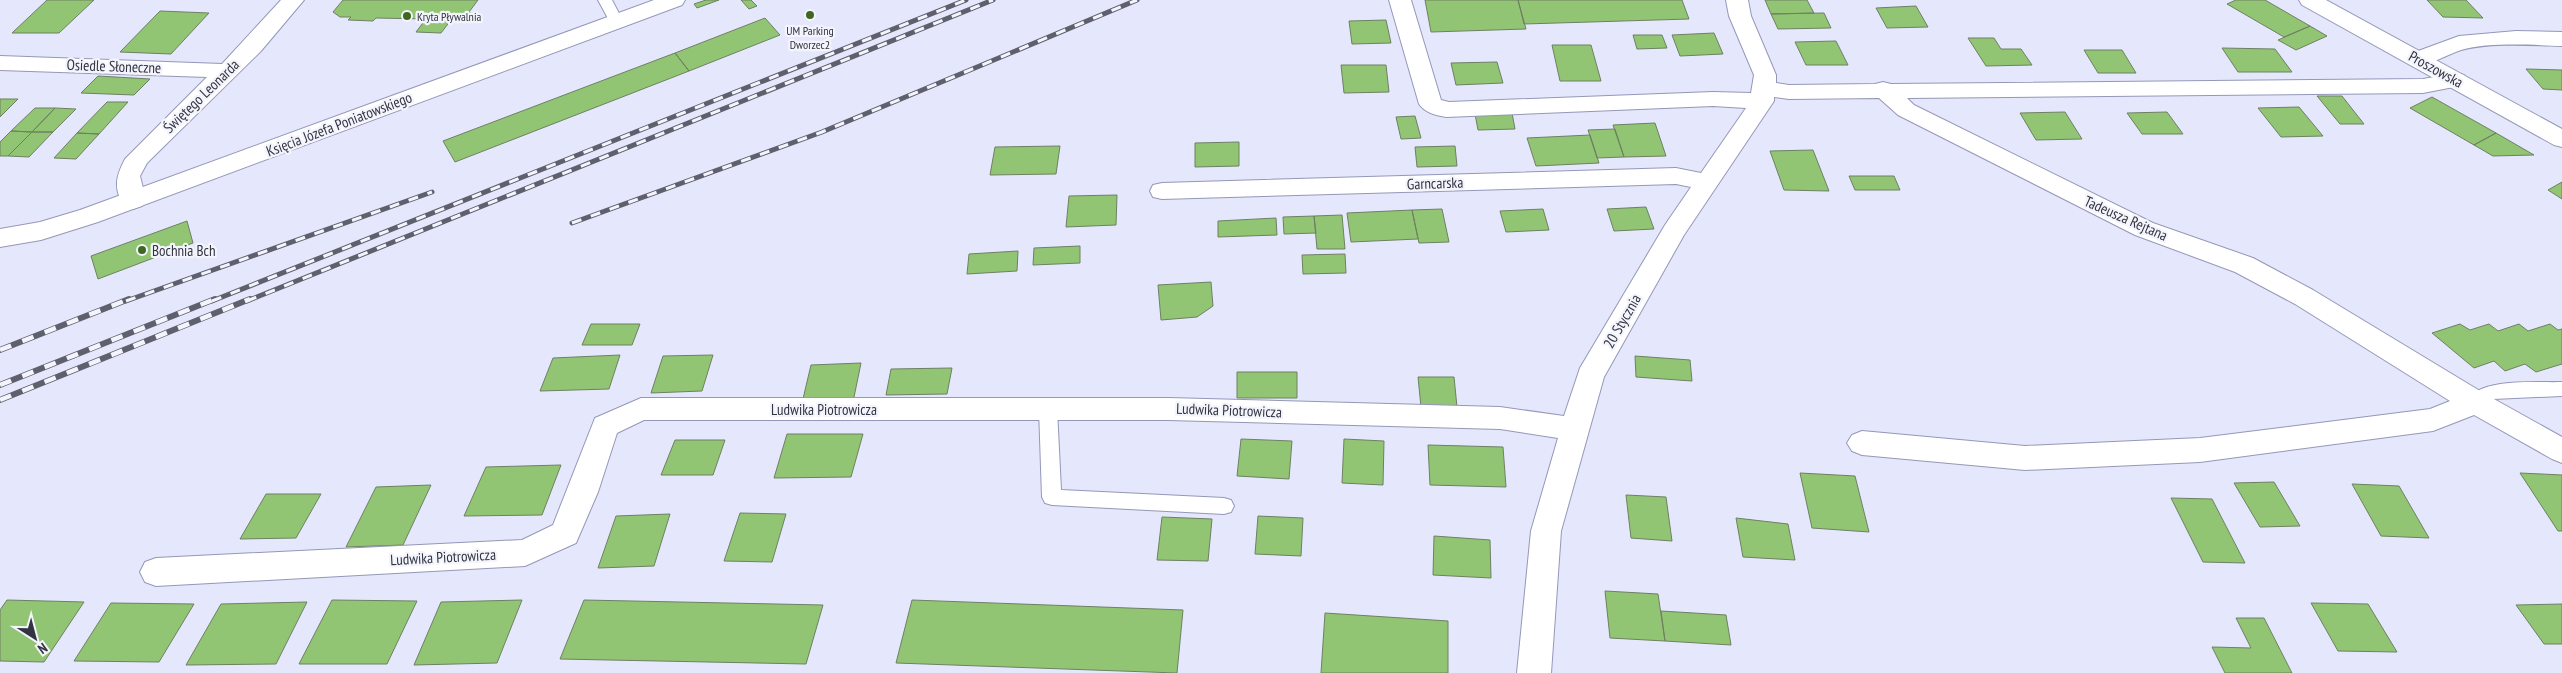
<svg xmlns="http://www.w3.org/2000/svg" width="2562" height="673" viewBox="0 0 2562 673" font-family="'PT Sans Narrow',sans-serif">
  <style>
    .building { fill: #92c573; stroke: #6e8063 }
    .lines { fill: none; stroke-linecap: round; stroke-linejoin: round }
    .service-casing { stroke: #9597b8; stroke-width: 2 }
    .minor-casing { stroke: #9597b8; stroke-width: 2 }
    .secondary-casing { stroke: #9597b8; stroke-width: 2 }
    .service { fill: #fff; fill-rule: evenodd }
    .minor { fill: #fff; fill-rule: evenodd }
    .secondary { fill: #fff; fill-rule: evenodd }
    .rail-far1-casing { stroke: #5e606e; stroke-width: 5 }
    .rail-casing { stroke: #5e606e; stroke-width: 6 }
    .rail-far1 { stroke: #f4f5fc; stroke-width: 3; stroke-dasharray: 10; stroke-linecap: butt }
    .rail { stroke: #f4f5fc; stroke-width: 4.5; stroke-dasharray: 12; stroke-linecap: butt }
    .poi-dot { fill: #3f6722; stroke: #f4f5fc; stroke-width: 2 }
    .labels { text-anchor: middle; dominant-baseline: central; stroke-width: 4.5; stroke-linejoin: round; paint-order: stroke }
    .far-poi-label { font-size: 12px; fill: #323441; stroke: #f4f5fc; text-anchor: start }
    .street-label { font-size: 15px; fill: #323441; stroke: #f4f5fc }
    .poi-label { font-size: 15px; fill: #323441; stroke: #f4f5fc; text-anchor: start }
  </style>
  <rect width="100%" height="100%" fill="#e5e7fc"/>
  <path class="building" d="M47 0H94L59 33H12Z
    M343 0H478L469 12 474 16 465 20H451L441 33 416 32 426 19 376 18 373 21 348 20 351 17H340L333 12Z
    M706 0H719L697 8 694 4Z
    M741 0H751L757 6 749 9Z
    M1425 0H1518L1526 29 1431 32Z
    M1518 0H1682L1689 19 1524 24Z
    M1765 0H1807L1814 13 1771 14Z
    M2236 0H2265L2310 26 2284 37 2227 4Z
    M2427 0H2466L2483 18 2443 17Z
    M1916 6 1928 27 1887 28 1876 8Z
    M160 11 209 13 171 54 120 52Z
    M1824 13 1831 28 1778 29 1771 14Z
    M765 18 780 35 689 71 675 53Z
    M1386 20 1391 43 1352 44 1349 21Z
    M2310 26 2327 36 2296 50 2278 40Z
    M1714 33 1723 54 1680 56 1672 35Z
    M1633 35H1662L1667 48 1637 49Z
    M1968 38H1994L2001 49H2021L2032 65 1986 66Z
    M1836 41 1848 65H1806L1795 42Z
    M1552 45H1591L1601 81H1560Z
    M2222 48 2275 49 2292 72H2238Z
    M2084 50H2122L2136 73H2098Z
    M675 53 689 71 455 162 443 141Z
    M1497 62 1503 83 1456 85 1451 63Z
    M1341 65H1386L1389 92 1344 93Z
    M2526 69 2562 70V90L2543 89Z
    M98 76 150 79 134 95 81 93Z
    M2317 96H2342L2364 124H2340Z
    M2432 97 2496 133 2474 145 2410 108Z
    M0 99H18L0 117Z
    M107 102H128L99 134 77 133Z
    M2299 107 2323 136 2281 137 2258 108Z
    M35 108H55L32 132 11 131Z
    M55 108 76 109 53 132H32Z
    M2065 112 2082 139 2036 140 2020 113Z
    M2167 112 2183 134H2142L2127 113Z
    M1512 113 1515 129 1478 130 1475 114Z
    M1415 116 1421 138 1401 139 1396 117Z
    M1655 123 1666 156 1624 157 1613 125Z
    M1615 129 1624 157 1597 158 1588 130Z
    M11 131 32 132 8 156H0V142Z
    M32 132H53L29 157 8 156Z
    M77 133 99 134 76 159 54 158Z
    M2496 133 2534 155 2493 156 2474 145Z
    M1590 135 1599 163 1536 166 1527 138Z
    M1239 142V166L1195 167V143Z
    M1060 146 1056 174 990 175 995 147Z
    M1455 146 1457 166 1417 167 1415 147Z
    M1813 150 1829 191 1784 190 1770 151Z
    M1849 176H1894L1900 190H1855Z
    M2562 182V199L2548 190Z
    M1117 195 1116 225 1066 227 1069 196Z
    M1646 207 1654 229 1614 231 1607 209Z
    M1442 209 1449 242 1419 243 1412 210Z
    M1543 209 1549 230 1506 232 1500 211Z
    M1412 210 1418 239 1351 242 1347 213Z
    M1342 215 1345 249H1317L1314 216Z
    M1314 216 1316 233 1284 234 1283 217Z
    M1276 218 1277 235 1218 237V221Z
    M187 221 193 243 98 279 91 256Z
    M1080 246V263L1033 265 1034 248Z
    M1018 251 1017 271 967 274 969 254Z
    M1345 254 1346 273 1303 274 1302 255Z
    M1211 282 1213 306 1197 317 1161 320 1158 285Z
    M591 324H640L632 345H582Z
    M2460 324 2470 330 2489 324 2498 331 2519 324 2528 331 2550 324 2558 330 2562 329V364L2536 372 2525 364 2505 371 2494 361 2474 368 2432 333Z
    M620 355 609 389 540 391 553 358Z
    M713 355 702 391 651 393 663 356Z
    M1635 356 1690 360 1692 381 1636 377Z
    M861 363 853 402 802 403 811 365Z
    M952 368 947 394 886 395 891 369Z
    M1237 372H1297V398H1237Z
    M1418 377H1454L1457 407H1421Z
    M787 434H863L851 477 774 478Z
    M1241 439 1292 441 1289 479 1237 476Z
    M1344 439 1384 441 1383 485 1342 483Z
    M675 440H725L713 475H661Z
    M1428 445 1503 447 1506 487 1430 485Z
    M561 465 542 515 464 516 486 467Z
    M1800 473 1855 476 1869 532 1812 528Z
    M2520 473 2562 475V531H2558Z
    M2274 482 2300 526 2260 527 2234 483Z
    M2352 484 2399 486 2429 538 2381 536Z
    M431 485 403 545 346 547 376 487Z
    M266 494H321L296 538 240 539Z
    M1626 495 1666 497 1672 541 1631 538Z
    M2171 498 2212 499 2245 563 2203 562Z
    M740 513 786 514 772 562 724 561Z
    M670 514 654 566 598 568 616 516Z
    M1258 516 1303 518 1301 556 1255 554Z
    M1162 517 1212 519 1208 561 1157 560Z
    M1736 518 1788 524 1795 560 1743 557Z
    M1434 536 1490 540 1491 578 1433 575Z
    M1605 591 1658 594 1665 641 1610 638Z
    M7 600 84 602 44 662 0 661V610Z
    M332 600 417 601 387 664H299Z
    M522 600 497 663 414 665 441 602Z
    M584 600 823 605 806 664 560 659Z
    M912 600 1183 610 1177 673 896 663Z
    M307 602 276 664 186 665 221 604Z
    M111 603 194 604 159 662 74 661Z
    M2311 603 2368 604 2397 652 2338 651Z
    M2562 604V644H2544L2516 605Z
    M1661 611 1726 615 1731 645 1665 641Z
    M1325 613 1448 621V673H1321Z
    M2236 618H2264L2292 673H2225L2212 647 2251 648Z"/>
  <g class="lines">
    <defs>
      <path id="service" d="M598 0H612L623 21 621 24H611Z
        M2562 382V396L2493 399 2475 409 2469 407 2466 402C2479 377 2536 383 2562 382Z
        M1048 402 1054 404 1057 409 1061 490 1224 498 1231 500 1234 506 1231 512 1224 514 1052 505 1045 503 1042 497 1039 409 1042 404Z"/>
      <path id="minor" d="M281 0H304L261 51 147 163 140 176 146 200 142 206 133 209 124 206C113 188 116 176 125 159L207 77 0 70V56L222 64Z
        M1389 0H1411L1441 100 1449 102 1713 92 1751 93 1754 75 1729 16 1726 0H1748L1751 16 1776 75V83L1789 85 1875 84 1883 82 1891 84 2423 79 2456 73 2464 75 2467 80 2464 85 2423 93 1907 98 1914 105 2153 223 2253 258 2313 290 2485 394 2562 437V463L2552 459 2474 415 2433 431 2200 462 2025 470 1862 455 1852 451 1847 443 1852 435 1862 431 2025 446 2200 438 2430 409 2450 401 2295 304 2235 272 2135 235 1898 115 1879 98 1789 99 1774 97V101L1684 235 1604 377 1561 531 1551 673H1517L1531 531 1558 438 1500 429 1168 420H644L617 433 598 492 576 543 525 566 156 586 145 582 140 572 145 562 156 558 522 540 553 525 595 418 641 398H1168L1500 407 1564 416 1580 368 1665 225 1691 187 1676 184 1162 199 1153 197 1150 191 1153 185 1162 183 1676 168 1701 173 1746 108 1713 106 1446 117C1436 115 1425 113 1419 104Z
        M2516 31 2562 32V46C2533 45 2489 42 2461 50 2445 55 2428 68 2410 64L2407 59 2410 54 2459 36Z"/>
      <path id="secondary" d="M654 0H685L682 5 98 222 41 240 0 247V229L40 222 80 210Z
        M2299 0H2326L2562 129V147L2554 145 2302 5Z"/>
    </defs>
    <use href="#service" class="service-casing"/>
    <use href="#minor" class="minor-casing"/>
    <use href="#secondary" class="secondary-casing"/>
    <use href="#service" class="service"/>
    <use href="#minor" class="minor"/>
    <use href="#secondary" class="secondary"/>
    <defs>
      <path id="rail-far1" d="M572 223 822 132 1137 0
        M126 301 432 192
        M212 301 966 0
        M247 301 993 0"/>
      <path id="rail" d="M0 350 129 299
        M0 385 215 299
        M0 400 250 299"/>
    </defs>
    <use href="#rail-far1" class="rail-far1-casing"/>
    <use href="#rail" class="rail-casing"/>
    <use href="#rail-far1" class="rail-far1"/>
    <use href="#rail" class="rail"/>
  </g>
  <g class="poi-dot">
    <circle cx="810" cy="15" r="5"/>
    <circle cx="407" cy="16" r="5"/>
    <circle cx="142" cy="250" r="5"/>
  </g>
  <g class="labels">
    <g class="far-poi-label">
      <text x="417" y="16">Kryta Pływalnia</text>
      <text x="810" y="30" text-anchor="middle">UM Parking<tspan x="810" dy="14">Dworzec2</tspan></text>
    </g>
    <g class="street-label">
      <text transform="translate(114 66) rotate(2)">Osiedle Słoneczne</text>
      <text transform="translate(2436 69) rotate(29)">Proszowska</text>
      <text transform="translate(201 96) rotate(-44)">Świętego Leonarda</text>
      <text transform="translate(339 124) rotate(-21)">Księcia Józefa Poniatowskiego</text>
      <text transform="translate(1435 183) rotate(-2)">Garncarska</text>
      <text transform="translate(2126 218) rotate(24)">Tadeusza Rejtana</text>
      <text transform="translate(1622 321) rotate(-60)">20 Stycznia</text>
      <text x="824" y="409">Ludwika Piotrowicza</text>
      <text transform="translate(1229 410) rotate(2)">Ludwika Piotrowicza</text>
      <text transform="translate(443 557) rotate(-3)">Ludwika Piotrowicza</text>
    </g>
    <g class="poi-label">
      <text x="152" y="250">Bochnia Bch</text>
    </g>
  </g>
  <g transform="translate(35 638) rotate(144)" stroke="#f4f5fc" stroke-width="4" paint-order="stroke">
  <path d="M0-4L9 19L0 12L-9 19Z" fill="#323441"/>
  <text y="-8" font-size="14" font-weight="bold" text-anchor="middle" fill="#323441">N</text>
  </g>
</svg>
